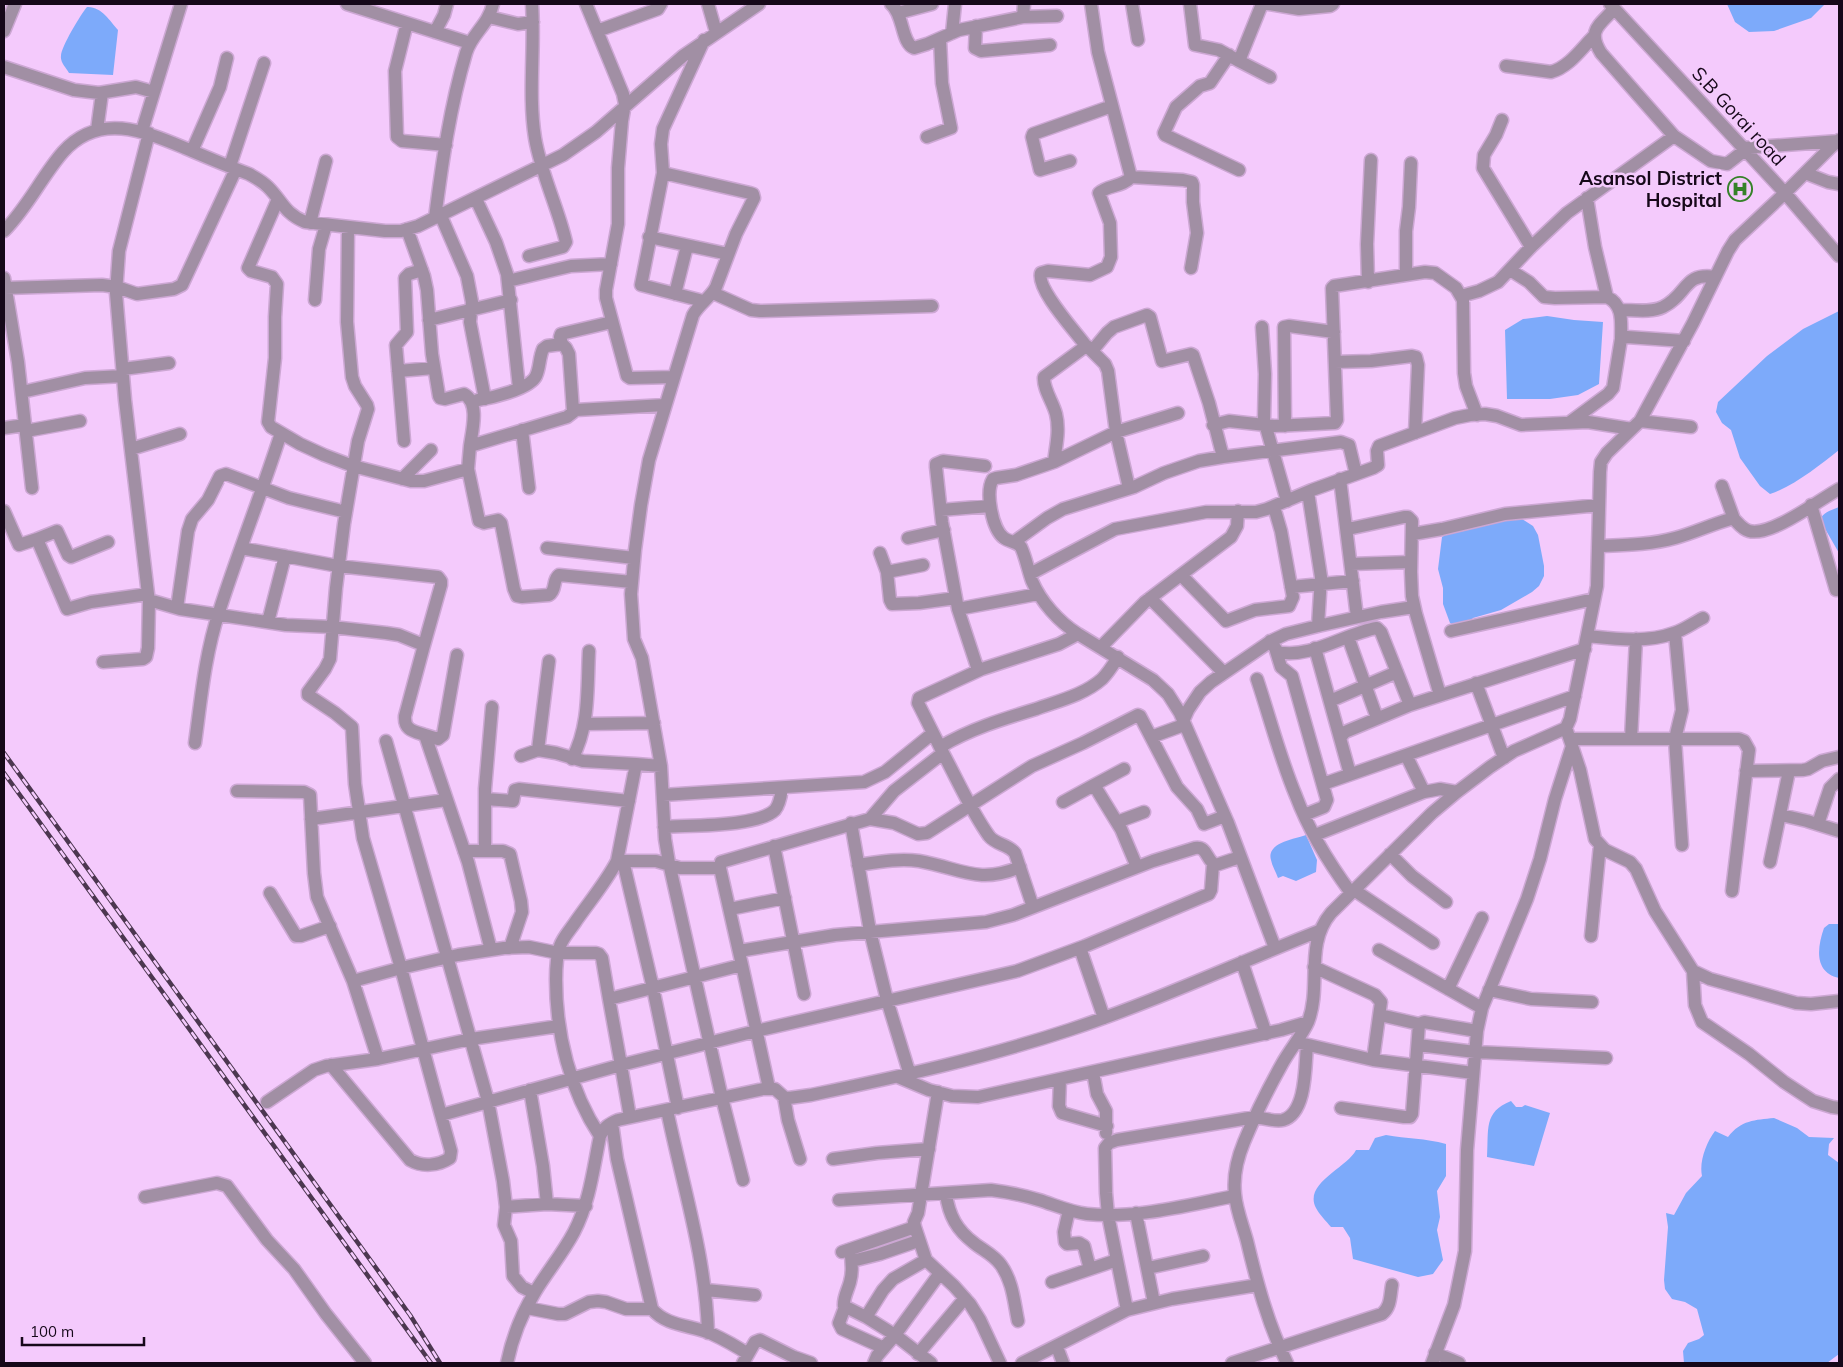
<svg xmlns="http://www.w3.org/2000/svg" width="1843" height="1367" viewBox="0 0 1843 1367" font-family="Mulish,sans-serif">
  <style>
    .water { fill: #7daafa }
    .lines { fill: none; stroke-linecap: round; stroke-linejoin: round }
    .minor-casing { stroke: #cca7d3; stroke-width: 15 }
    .minor { stroke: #a18fa4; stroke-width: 12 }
    .rail-casing { stroke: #4c3750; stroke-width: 4.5 }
    .rail { stroke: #f4cafc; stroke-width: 2.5; stroke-dasharray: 8; stroke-linecap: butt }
    .labels { text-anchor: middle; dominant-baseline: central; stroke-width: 5; stroke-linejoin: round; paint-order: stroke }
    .street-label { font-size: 19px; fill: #160819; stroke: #f4cafc }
    .poi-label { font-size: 19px; font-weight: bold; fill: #160819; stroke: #f4cafc; text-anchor: end }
  </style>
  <rect width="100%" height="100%" fill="#f4cafc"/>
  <path class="water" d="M1727 4H1825L1811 18 1774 31 1749 32 1735 22Z
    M87 7C101 6 110 21 118 30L113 75 69 73C66 68 60 62 61 56 61 47 81 14 87 7Z
    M1839 311V450C1820 465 1794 486 1770 494L1760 486 1740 458 1731 430 1722 423 1716 412 1718 402 1767 356 1803 329Z
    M1547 316 1574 320 1603 322 1599 384 1578 395 1550 399H1507L1505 330 1523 319Z
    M1839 507V553L1820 520C1823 512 1832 510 1839 507Z
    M1502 517 1522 519 1533 526 1538 535 1544 566V576L1539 586 1532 592 1501 610 1473 618 1469 623 1457 627 1450 623 1443 604V588L1438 569 1442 537 1456 528Z
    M1306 835 1317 860 1316 872 1296 881 1283 876 1278 878C1276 872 1272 866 1271 860 1266 843 1294 839 1306 835Z
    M1829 924H1839V978C1814 972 1817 948 1824 928Z
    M1511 1101 1516 1107H1522L1525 1105 1550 1113 1534 1166 1487 1157C1489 1130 1483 1112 1511 1101Z
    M1774 1118 1797 1128 1809 1137 1834 1138 1829 1144 1828 1155 1839 1163V1354L1827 1363H1684L1683 1351 1688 1343 1699 1339 1704 1335 1697 1309 1685 1302 1672 1299 1665 1289 1664 1280 1668 1227 1666 1213 1674 1215 1686 1193 1702 1176C1699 1162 1706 1143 1715 1131L1728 1137C1741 1120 1755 1120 1774 1118Z
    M1386 1135C1407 1139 1425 1138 1446 1144V1176L1437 1191 1440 1217 1437 1230 1443 1260 1433 1274 1418 1277 1353 1259 1350 1238 1343 1227H1331C1326 1221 1319 1214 1316 1208 1303 1183 1347 1168 1356 1150H1369L1375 1138Z"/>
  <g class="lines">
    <defs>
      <path id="minor" d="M347 4 470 43
        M586 4 623 94 625 104 622 121 618 168V224L606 290V298L627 376 630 378 674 377
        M708 4 716 32
        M891 4C904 14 901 43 914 48L927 44 959 30 1023 17 1024 4
        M1091 4 1098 52 1131 177 1183 180 1192 182 1193 185V202L1197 233 1191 268
        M1132 4 1138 40
        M1190 4 1195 45 1219 50 1239 61 1262 4
        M1269 4 1299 9 1330 6 1333 4
        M1610 4 1785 193 1839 256
        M1614 9C1599 26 1587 30 1601 53L1674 136 1711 161 1727 164 1745 150
        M898 13 932 4
        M489 17 518 24 533 22
        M1023 17 1057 16
        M407 23 395 71 397 137 402 141 446 145
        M976 26 975 48 981 51 1050 45
        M4 31 15 4
        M597 31 658 9 661 4
        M435 32 444 15 447 4
        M952 33 955 4
        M1229 55 1210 83 1200 86 1176 107 1164 133 1165 135 1239 170
        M1239 61 1270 77
        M1506 66 1551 72C1569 67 1581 49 1593 37
        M4 67 74 90 99 93 136 87 154 92
        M1502 120 1496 135 1484 155 1483 168 1531 247
        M97 130 102 93
        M142 131 181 4
        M927 137 951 128 942 83 940 39
        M1743 148 1839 141
        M192 151 220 87 227 58
        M1070 161 1040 170 1032 137 1033 134 1112 106
        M230 166 264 63
        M663 173 641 285 703 301
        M1805 173 1828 182 1839 184
        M1587 198 1595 247 1607 297
        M278 199 248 268 251 271 272 277 277 284 275 317V358L268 422 271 427 300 444 324 455 353 466 411 481H424L468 469 470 446 567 417 576 410 665 405
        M476 199 496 242 507 274 519 388
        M441 216 467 276 472 302 470 322 485 399
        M435 218C442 163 450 107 466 53 472 33 488 26 493 4
        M310 223 326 161
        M348 227 347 322 352 377 355 386 367 405 368 409 358 441 344 524 336 588 330 659 325 669 308 692V695L335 713 352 727 355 784 363 838 401 968 458 955 504 948 529 947 558 953H596L599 954 602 958 609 999
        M407 229 424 276 427 290 432 354 439 396 440 398 445 399 464 394C480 403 472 431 470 446
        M4 231C28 207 42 176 63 152 99 112 144 131 185 148 206 157 227 166 249 174 256 178 262 181 268 187 283 202 284 213 305 222L385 231H401L418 226 563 155 596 132 683 56 759 4
        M649 237 728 254
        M529 256 563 247 566 242C558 207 541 174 535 138 528 94 535 49 532 4
        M1510 270 1529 282 1544 297 1555 298 1607 297C1624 305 1621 323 1621 339
        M1406 275V231L1409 207 1411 163
        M4 278 18 362 25 425 4 428
        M508 281 571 266 611 264
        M1368 282 1367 244 1371 160
        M5 288 102 285 117 287 137 294 174 289 182 285 236 169
        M713 293 751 310 760 311 932 306
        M675 294 687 246
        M1461 296 1479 291 1498 282 1531 247 1567 213 1674 136
        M315 300 319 249 326 225
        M1620 310C1634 310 1651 313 1663 307 1688 295 1683 272 1715 277
        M429 320 511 300
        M1262 327 1265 374 1264 420 1287 501
        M562 344 566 348 569 354 573 411
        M1087 346 1105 364 1108 371 1116 432 1129 488
        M1092 351 1107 333 1114 327 1147 315 1150 317 1162 361 1191 354 1193 355 1209 403 1223 457
        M1335 362 1371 361 1412 356 1416 357 1418 365 1415 433
        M123 369 169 363
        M398 371 434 368
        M22 392 85 378 123 376
        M478 400C491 398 530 389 536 376 540 368 539 358 543 349L547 346 562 344 560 337 561 334 612 322
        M1640 421 1691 427
        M1570 422 1608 394 1613 388 1621 339 1627 337 1684 341
        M25 425 32 488
        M1213 425 1229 421 1274 426 1335 423 1337 420 1332 288 1334 286 1425 272 1435 273 1456 288 1463 300 1464 373 1466 386 1477 415
        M1285 426 1284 327 1289 326 1334 332
        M522 430 529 488
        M26 431 80 421
        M404 441 396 345 407 332 405 278 409 274 422 270
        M131 449 180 434
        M1054 462 1116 432 1178 413
        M468 469 479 521 484 523 498 520 501 523 514 589 517 596 522 597 549 595C557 590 552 580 559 575L632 582
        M402 479 431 450
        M1340 479 1357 617
        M1722 486 1734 519
        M1308 492 1321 577 1318 626
        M1811 505 1836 590
        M941 510 990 506
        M4 511 19 545 37 539 67 609 91 602 148 594 149 600 180 609 286 625 332 627 386 633 399 635 421 644 423 649 405 716C404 730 413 731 425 735L468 862 491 950
        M1348 529 1404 517H1408L1412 521 1411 572 1412 596 1416 614 1440 695
        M1413 534 1442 529 1505 514 1599 505
        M908 538 944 530
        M37 539 57 531 68 555 71 557 108 542
        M1014 542 1047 518 1063 509 1134 487 1164 473 1199 461 1223 457 1341 442 1349 445 1356 474
        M1598 546C1624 545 1650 545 1675 538 1694 533 1712 524 1731 519H1734C1739 524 1742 529 1749 531 1771 537 1819 500 1839 489
        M241 548 338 566 438 577 441 581V585L423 649
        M547 548 634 558
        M880 553 887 572 890 600 892 604 919 603 956 598
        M1351 564 1411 562
        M887 572 923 565
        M1030 574 1115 529 1206 512H1256L1267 509 1312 490 1373 468 1378 465 1377 451 1379 446 1455 418 1470 415 1485 414 1497 416 1521 425 1588 422 1632 429
        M1181 575 1226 621 1255 610 1289 606 1293 597 1281 531 1274 507
        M1291 587 1353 581
        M148 594 125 400 116 293 119 251 149 133
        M1150 598 1224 673
        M177 608 188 531 192 519 208 500 220 476 226 474 289 498 346 512
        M958 609 1038 594
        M268 622 285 556
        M1451 631 1594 599
        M1675 633 1682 710 1675 739 1682 845
        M1078 634C1059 622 1041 602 1032 581 1028 570 1026 558 1021 547 1016 541 1009 542 1004 538 992 529 985 492 993 479L996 478 1016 475 1054 462C1056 446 1060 430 1056 414 1053 402 1043 389 1044 377L1086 346C1076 332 1036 289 1041 273L1048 271 1090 275 1107 267 1111 257 1110 223 1099 193C1107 185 1123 187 1131 177
        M1587 636C1616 639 1647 643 1674 633 1684 630 1693 623 1703 618
        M1348 637 1377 718
        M1270 641 1278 652C1311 659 1346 633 1377 628L1381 632 1410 705
        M1101 647 1145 602 1231 537 1237 526 1238 511
        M1315 648 1340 738
        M1276 651 1281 667 1292 676 1327 800 1324 807 1304 815
        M103 662 143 659 146 657 148 648 149 600
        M978 670 958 609 942 522 936 467V464L943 461 985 466
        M1257 679C1270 718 1280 758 1296 796 1309 831 1329 863 1351 893
        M1476 683 1504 758
        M1330 701 1397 672
        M585 724 654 723
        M425 735 438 739 443 735 457 655
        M1151 737 1181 726 1188 710 1200 692 1211 682 1271 641 1286 634 1318 626 1381 612 1414 607
        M1570 739H1739L1744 741 1749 750 1732 891
        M1631 739 1636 639
        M386 741 488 1101 503 1181 506 1207 504 1225 511 1241 513 1276 522 1287 534 1293
        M195 743C201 699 205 654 219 612 238 552 262 493 281 433
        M1572 746 1580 770 1595 839 1605 850 1630 862 1636 869 1655 911 1693 971 1710 979 1796 1003 1811 1004 1839 1001
        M940 747C970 729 1003 719 1036 709 1058 701 1084 695 1102 679 1109 672 1113 665 1118 657
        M538 750 549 661
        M943 753C958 781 971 811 989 836 996 845 1008 844 1015 853L1033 907
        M1406 755 1424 792
        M521 756 538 750 556 753 583 761 636 764
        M572 759C590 726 587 687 589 651
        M661 766 665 839 669 863 722 1098 743 1180
        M1746 771 1803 770 1808 769 1822 761 1839 757
        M1350 774 1340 738 1345 732 1410 705 1585 649
        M1323 784 1575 696
        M1094 785 1124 769
        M237 791 304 792 310 795 314 873 317 897 353 981
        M663 795 864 782 885 772 933 733
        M485 799 513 801 515 790 519 789 629 801
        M1063 802 1094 785 1121 829 1137 867
        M1781 815 1807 821 1839 831
        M311 819 446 800
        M870 819 894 823 918 834 927 833 1032 766 1083 743 1138 715 1140 716 1177 787 1197 809 1204 824 1225 816
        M1117 822 1144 812
        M851 823 870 931 887 1000 910 1075
        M1818 824 1830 788 1839 779
        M664 827C690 825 758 827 775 810 780 804 781 795 782 788
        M1315 835 1424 792 1440 789 1457 792
        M774 846 804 994
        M464 851H503L510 854 521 901 522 912 510 948
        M485 851V789L492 707
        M1390 854 1412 876 1446 902
        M617 861H656L680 868H720
        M623 861 653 988 678 1108
        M1770 862 1789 771
        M858 865C878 862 899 858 919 861 960 868 978 885 1020 867
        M1354 890 1433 943
        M270 893 296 936H301L330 926
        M730 909 785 898
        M1591 936 1600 845
        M1080 948 1104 1018
        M1379 950 1482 1008
        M739 951 835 935 986 922 1013 915 1153 861 1195 848C1208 846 1206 861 1216 865L1240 857
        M1242 962 1266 1034
        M742 965 769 1088
        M1314 967 1375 995 1381 1002 1373 1060
        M1693 971 1695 1005 1702 1022 1749 1054 1784 1082 1813 1101 1832 1107 1839 1108
        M1448 989 1482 918
        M1489 990 1531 999 1592 1002
        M1380 1015 1419 1024
        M1300 1043 1373 1060 1473 1073
        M1418 1045 1475 1052 1606 1058
        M378 1059 471 1039 559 1026
        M331 1065 410 1160C422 1167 438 1166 450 1158L451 1151 441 1115
        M1093 1072 1097 1094 1106 1111V1133
        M898 1077 929 1090 952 1096 978 1097 1281 1030 1308 1022
        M1060 1079 1059 1106 1062 1113 1107 1126
        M530 1090 543 1166 547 1204
        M938 1092 918 1213 914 1222 915 1227 926 1260 954 1286 970 1304 980 1320 1000 1363
        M784 1097 788 1120 800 1159
        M267 1102 314 1070 326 1066 378 1059 353 981 401 968 441 1115 621 1065 609 999 742 965 720 868 721 862 870 819 894 791 943 753 918 703 919 698 982 669 1059 644 1078 634 1153 680 1168 694 1180 713 1228 823 1275 948
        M1341 1108 1404 1117H1410L1412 1114 1419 1024 1424 1022 1477 1031
        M667 1110C682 1183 706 1257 708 1333
        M630 1117 621 1065 756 1031 1017 971 1085 946 1209 894 1211 890 1213 864
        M612 1123 617 1159 652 1309C666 1326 690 1325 710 1333 723 1339 736 1346 748 1354
        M600 1136C570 1091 556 1034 556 980 556 969 556 957 560 946 563 937 571 929 576 921 590 901 606 882 617 861L636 764 661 766 642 658 634 639 631 594 635 550 641 505 649 460 693 315C699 304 710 298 716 287L736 234 754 198 753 194 750 193 663 173 661 144 663 129 704 40
        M833 1159 877 1153 929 1149
        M946 1194C949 1216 957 1230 974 1243 984 1251 994 1255 1001 1265 1013 1282 1014 1302 1018 1321
        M145 1197 217 1183 227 1186 267 1240 294 1269 326 1314 365 1363
        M839 1200 991 1190C1007 1192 1023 1195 1039 1200 1055 1205 1070 1212 1087 1214 1136 1219 1187 1205 1235 1196
        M506 1207 547 1204 586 1206
        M1069 1210 1064 1232 1065 1242 1067 1244 1079 1243 1084 1246 1090 1269
        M1136 1213 1154 1303
        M850 1250C852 1261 853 1272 850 1282 848 1290 843 1298 844 1306L866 1317 895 1335 931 1363
        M842 1252 915 1227
        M852 1261 880 1254 918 1241
        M1148 1268 1203 1256
        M1052 1282 1117 1260
        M706 1290 755 1295
        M845 1307 839 1323 842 1329 884 1348
        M527 1308 558 1314H565L589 1302 598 1301 606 1302 626 1309H652
        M1127 1310 1108 1215 1106 1193 1105 1148 1109 1143 1117 1140 1255 1117C1263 1118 1275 1122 1283 1120 1307 1113 1305 1065 1307 1045
        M866 1317 883 1290 893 1279 926 1260
        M1057 1347 1063 1363
        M1435 1353 1459 1363
        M918 1354 965 1298
        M507 1363C512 1339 522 1313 535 1292 547 1272 563 1253 574 1232 590 1201 593 1170 600 1136 604 1127 609 1124 618 1120L763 1089H775L784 1097 789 1098 811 1095C898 1077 984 1058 1069 1030 1154 1002 1235 964 1319 931
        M743 1363 755 1342 760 1340 794 1357 811 1363
        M874 1363 877 1356 895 1335 940 1273
        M1022 1363 1127 1310 1172 1299 1258 1285
        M1232 1363 1382 1314C1391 1307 1390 1296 1392 1285
        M1287 1363C1268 1324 1257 1283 1247 1241 1243 1226 1236 1209 1235 1194 1233 1176 1237 1159 1244 1142 1255 1115 1268 1089 1282 1064 1289 1051 1303 1034 1308 1022 1322 986 1304 945 1331 913L1432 813 1457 792 1490 767 1514 751 1566 728 1570 719 1597 586 1600 472 1601 462 1607 453 1640 421 1693 323 1728 251 1735 240 1785 193 1831 147 1839 140
        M1432 1363 1454 1305 1465 1251 1467 1150 1477 1031 1482 1008 1527 899 1540 859 1555 799 1572 746 1566 728"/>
    </defs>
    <use href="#minor" class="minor-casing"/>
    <use href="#minor" class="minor"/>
    <defs>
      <path id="rail" d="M4 753 410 1315 440 1363
        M4 773 431 1363"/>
    </defs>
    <use href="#rail" class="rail-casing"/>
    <use href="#rail" class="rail"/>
  </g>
  <defs>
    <symbol id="hospital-ring" viewBox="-11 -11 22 22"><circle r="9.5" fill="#f4cafc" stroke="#358129" stroke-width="1.5"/><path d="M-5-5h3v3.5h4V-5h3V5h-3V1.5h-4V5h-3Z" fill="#358129"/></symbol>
  </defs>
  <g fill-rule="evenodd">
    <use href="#hospital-ring" x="1726" y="175" width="28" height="28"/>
  </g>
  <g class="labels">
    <g class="street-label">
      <text transform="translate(1739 116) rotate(47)">S.B Gorai road</text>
    </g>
    <g class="poi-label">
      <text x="1722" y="178">Asansol District<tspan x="1722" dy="22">Hospital</tspan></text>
    </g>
  </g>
  <rect width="1843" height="1367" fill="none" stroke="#160819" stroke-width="10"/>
  <path d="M22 1337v8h122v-8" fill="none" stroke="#160819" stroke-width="2.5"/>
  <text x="30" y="1337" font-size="15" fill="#160819" stroke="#f4cafc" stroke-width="4" paint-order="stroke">100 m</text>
</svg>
